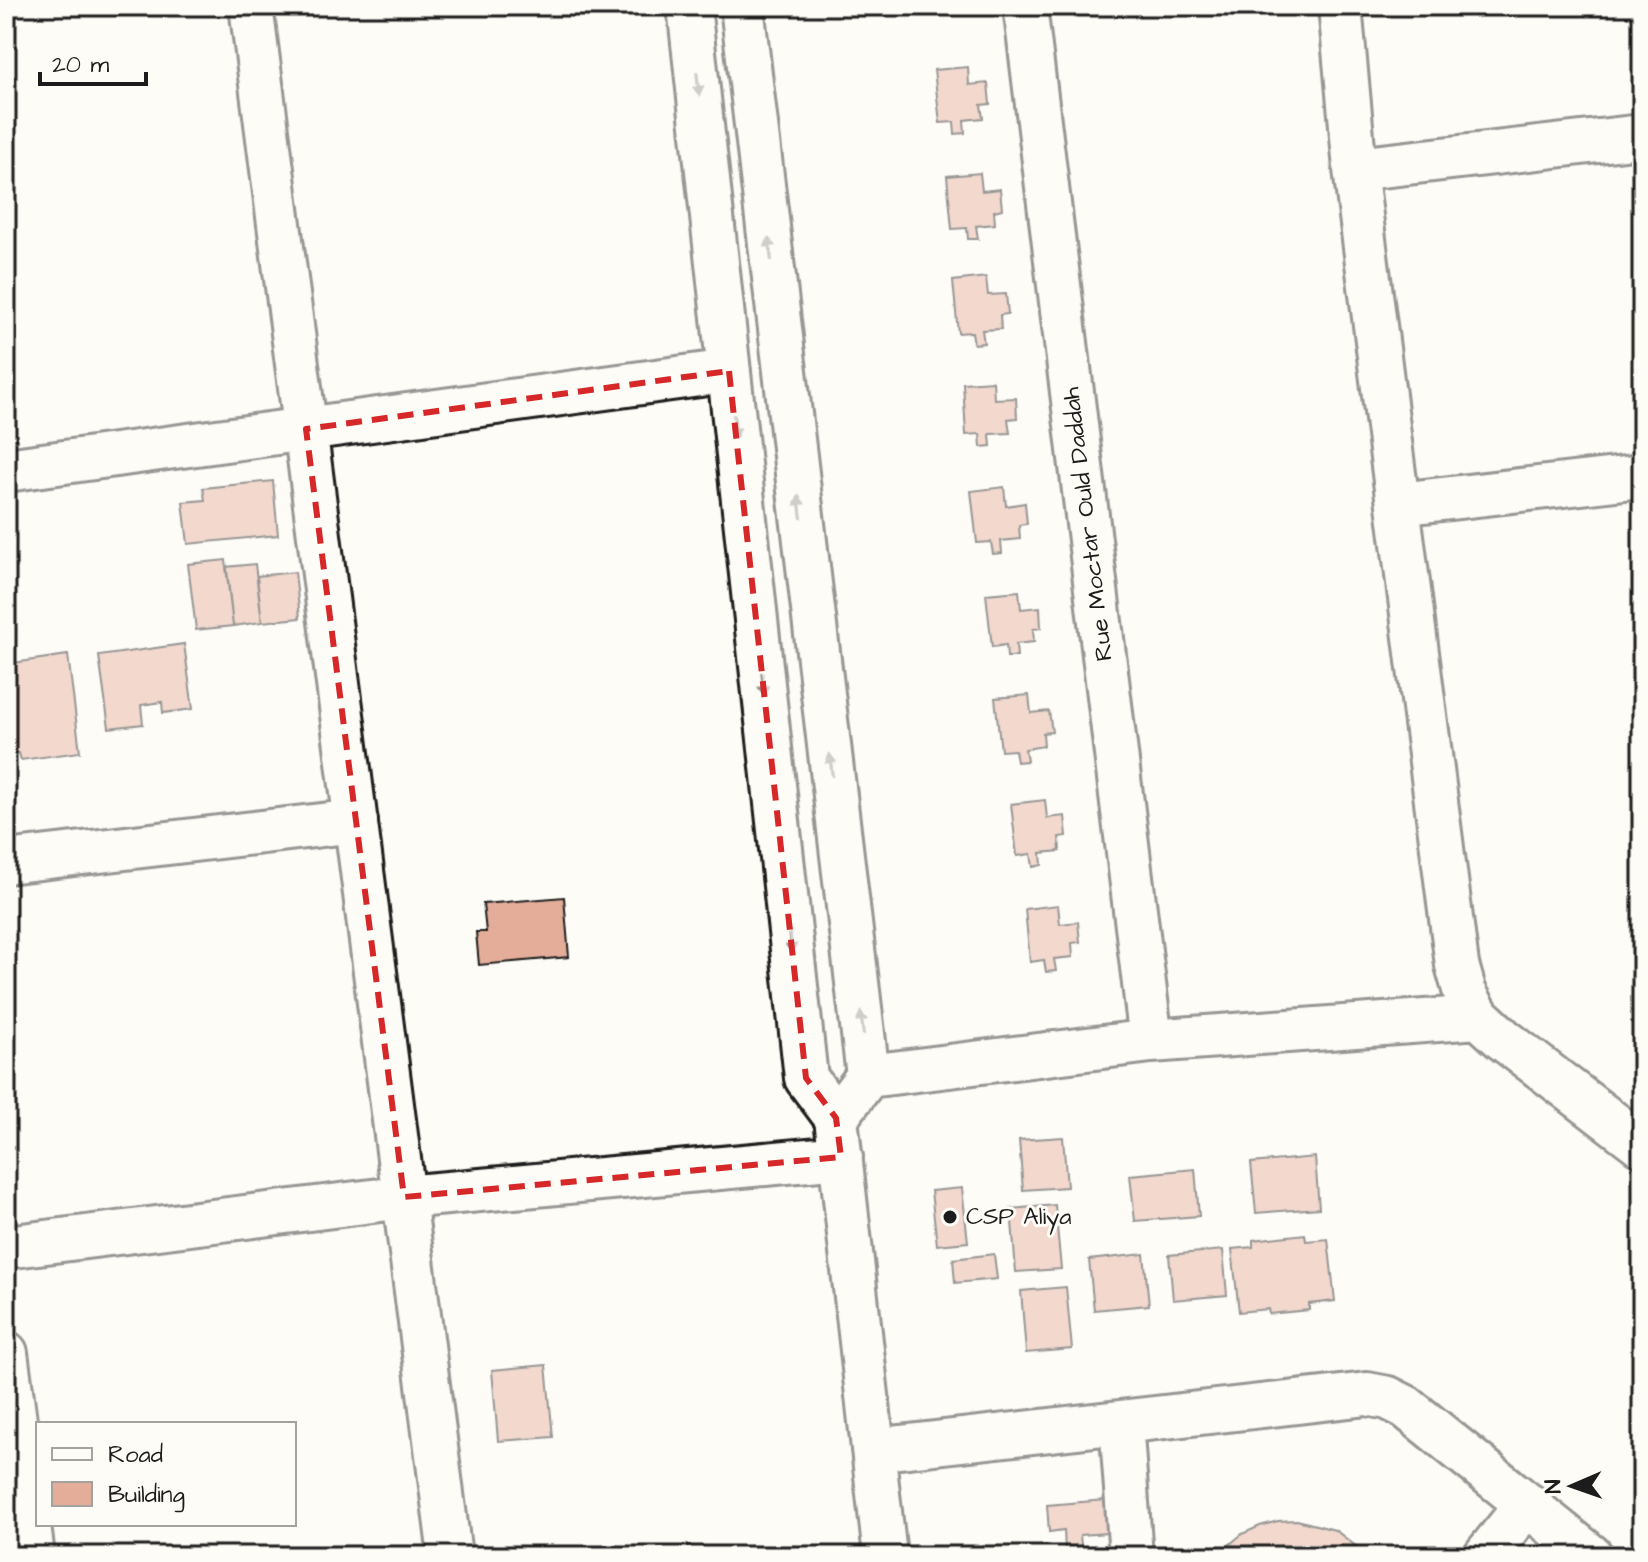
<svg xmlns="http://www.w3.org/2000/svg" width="1648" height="1562" viewBox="0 0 1648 1562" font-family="'Architects Daughter',sans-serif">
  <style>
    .building { fill: #e4ad9a; stroke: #1c1c1c; stroke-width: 2 }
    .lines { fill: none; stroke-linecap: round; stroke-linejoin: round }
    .minor-casing { stroke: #1c1c1c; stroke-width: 48 }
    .minor { stroke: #fdfcf7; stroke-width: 42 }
    .oneway { fill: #989794 }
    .marked { fill: none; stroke: #d62828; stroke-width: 6; stroke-dasharray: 16 10; stroke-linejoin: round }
    .poi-dot { fill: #1c1c1c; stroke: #fdfcf7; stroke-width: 3 }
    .labels { text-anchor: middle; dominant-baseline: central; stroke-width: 6; stroke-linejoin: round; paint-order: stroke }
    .street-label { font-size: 24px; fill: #1c1c1c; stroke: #fdfcf7 }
    .poi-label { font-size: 24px; fill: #1c1c1c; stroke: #fdfcf7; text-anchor: start }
  </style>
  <rect width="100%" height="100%" fill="#fdfcf7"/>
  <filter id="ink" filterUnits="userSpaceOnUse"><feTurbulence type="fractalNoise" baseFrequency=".0125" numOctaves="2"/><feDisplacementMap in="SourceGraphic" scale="16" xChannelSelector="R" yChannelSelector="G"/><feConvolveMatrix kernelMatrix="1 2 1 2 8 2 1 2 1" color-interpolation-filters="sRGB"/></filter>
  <g filter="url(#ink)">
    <path class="building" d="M968 67 969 85 988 83 990 104 981 105 983 118 964 120 965 133 955 134 954 122 940 123 934 70Z
      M980 173 982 191 1000 189 1002 209 994 211 995 224 976 226 978 239H968L967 228 952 229 947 176Z
      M986 277 988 295 1006 294 1008 314 1000 315 1001 329 982 330 984 343 974 344 972 332 958 333 953 281Z
      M993 381 994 399 1016 398 1017 418 1008 419 1010 433 990 434 991 446 981 447 980 434 966 435 963 383Z
      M273 481 278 535 188 544 183 502 205 500 203 488Z
      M1004 487 1006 506 1025 503 1027 524 1019 525 1020 539 1001 541 1002 553 993 554 991 542 977 543 971 491Z
      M226 560 233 626 196 630 188 564Z
      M255 564 262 622 233 626 226 567Z
      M295 572 300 618 262 622 257 576Z
      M1019 591 1021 609 1040 607 1041 628 1033 629 1034 642 1016 644 1017 657H1007L1006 645 992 647 986 594Z
      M184 644 193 709 163 713 162 702 141 705 143 724 109 728 99 656Z
      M68 655 80 752 21 760 19 753 6 754V664Z
      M1029 695 1031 713 1049 711 1052 732 1043 733 1044 746 1025 749 1027 761 1017 762 1015 750 1001 751 995 698Z
      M1045 800 1047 818 1065 816 1067 836 1059 837 1060 851 1041 853 1042 865 1033 867 1031 854 1017 856 1011 804Z
      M564 897 569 957 479 965 476 932H486L483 904Z
      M1058 905 1060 924 1078 922 1080 942 1072 943 1073 957 1054 959 1056 971 1046 972 1044 960 1030 962 1025 909Z
      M1063 1137 1067 1187 1023 1190 1019 1140Z
      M1315 1157 1319 1208 1256 1213 1251 1163Z
      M1195 1169 1199 1216 1135 1221 1130 1175Z
      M962 1188 968 1242 937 1245 931 1191Z
      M1055 1205 1061 1269 1016 1272 1011 1209Z
      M1305 1234 1306 1241 1328 1239 1335 1301 1309 1304V1310L1269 1314 1268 1309 1239 1312 1232 1249 1253 1247V1240Z
      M1223 1250 1227 1295 1173 1300 1169 1255Z
      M994 1254 997 1279 955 1283 953 1259Z
      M1144 1254 1149 1305 1094 1310 1089 1260Z
      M1066 1287 1072 1349 1026 1353 1021 1291Z
      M546 1365 553 1437 498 1441 492 1370Z
      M1105 1500 1108 1533 1080 1535 1082 1555 1115 1552V1556H1061V1551H1065L1064 1530 1049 1532 1047 1505Z
      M1297 1520 1335 1530 1366 1554 1364 1556H1216L1242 1534 1260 1526 1278 1521Z"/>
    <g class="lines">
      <defs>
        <path id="minor" d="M251 6 450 1556
          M689 6 806 1078 836 1118 885 1556
          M742 6 868 1076 836 1118
          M1025 6 1151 1041
          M1340 6 1355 169 1457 965 1465 993 1479 1017 1503 1039 1642 1145
          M1355 169 1642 136
          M6 470 729 371
          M1398 504 1642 476
          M6 862 356 821
          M868 1076 1151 1041 1479 1017
          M6 1247 404 1197 841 1157
          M6 1353 33 1556
          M1121 1422 1131 1556
          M873 1450 1367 1394 1388 1398 1406 1407 1591 1556
          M1485 1556 1527 1504"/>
      </defs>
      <use href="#minor" class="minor-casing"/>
      <use href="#minor" class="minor"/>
    </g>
    <defs><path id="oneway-solid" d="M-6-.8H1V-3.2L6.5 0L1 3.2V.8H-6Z" transform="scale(2)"/></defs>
    <g class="oneway">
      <use href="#oneway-solid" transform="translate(698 84) rotate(84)"/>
      <use href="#oneway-solid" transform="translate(770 249) rotate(-97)"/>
      <use href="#oneway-solid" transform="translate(735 426) rotate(84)"/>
      <use href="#oneway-solid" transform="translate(800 507) rotate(-97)"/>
      <use href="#oneway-solid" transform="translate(763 684) rotate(84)"/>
      <use href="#oneway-solid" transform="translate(831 765) rotate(-97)"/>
      <use href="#oneway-solid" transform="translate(791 942) rotate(84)"/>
      <use href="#oneway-solid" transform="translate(862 1023) rotate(-97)"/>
    </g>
  </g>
  <path d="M0 0H1648V1562H0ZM729 371 806 1078 836 1118 841 1157 404 1197 306 429Z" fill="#fdfcf7" fill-opacity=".55" fill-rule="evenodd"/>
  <path class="marked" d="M729 371 806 1078 836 1118 841 1157 404 1197 306 429Z"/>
  <circle class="poi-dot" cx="950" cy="1217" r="8"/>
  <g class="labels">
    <g class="street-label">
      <text transform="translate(1088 524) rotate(-97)">Rue Moctar Ould Daddah</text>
    </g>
    <g class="poi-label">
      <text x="966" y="1217">CSP Aliya</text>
    </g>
  </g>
  <rect width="1648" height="1562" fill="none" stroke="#fdfcf7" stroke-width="32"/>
  <rect x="16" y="16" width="1616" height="1530" fill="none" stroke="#1c1c1c" stroke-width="3" filter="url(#ink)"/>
  <rect x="36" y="1422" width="260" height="104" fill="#fdfcf7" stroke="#a3a29f" stroke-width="2"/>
  <rect x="52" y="1448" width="40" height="12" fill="#fdfcf7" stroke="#a3a29f" stroke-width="2"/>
  <text x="108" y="1462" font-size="24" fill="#1c1c1c">Road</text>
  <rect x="52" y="1482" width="40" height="24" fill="#e4ad9a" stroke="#a3a29f" stroke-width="2"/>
  <text x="108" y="1502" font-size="24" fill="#1c1c1c">Building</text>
  <g transform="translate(1572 1486) rotate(268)" stroke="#fdfcf7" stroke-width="6" paint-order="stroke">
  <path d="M0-6L14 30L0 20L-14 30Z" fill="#1c1c1c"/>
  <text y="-12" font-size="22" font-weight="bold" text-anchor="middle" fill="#1c1c1c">N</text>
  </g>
  <path d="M40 72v12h106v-12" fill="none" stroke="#1c1c1c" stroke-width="4"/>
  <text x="52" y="72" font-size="24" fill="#1c1c1c" stroke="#fdfcf7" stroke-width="6" paint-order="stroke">20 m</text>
</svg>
